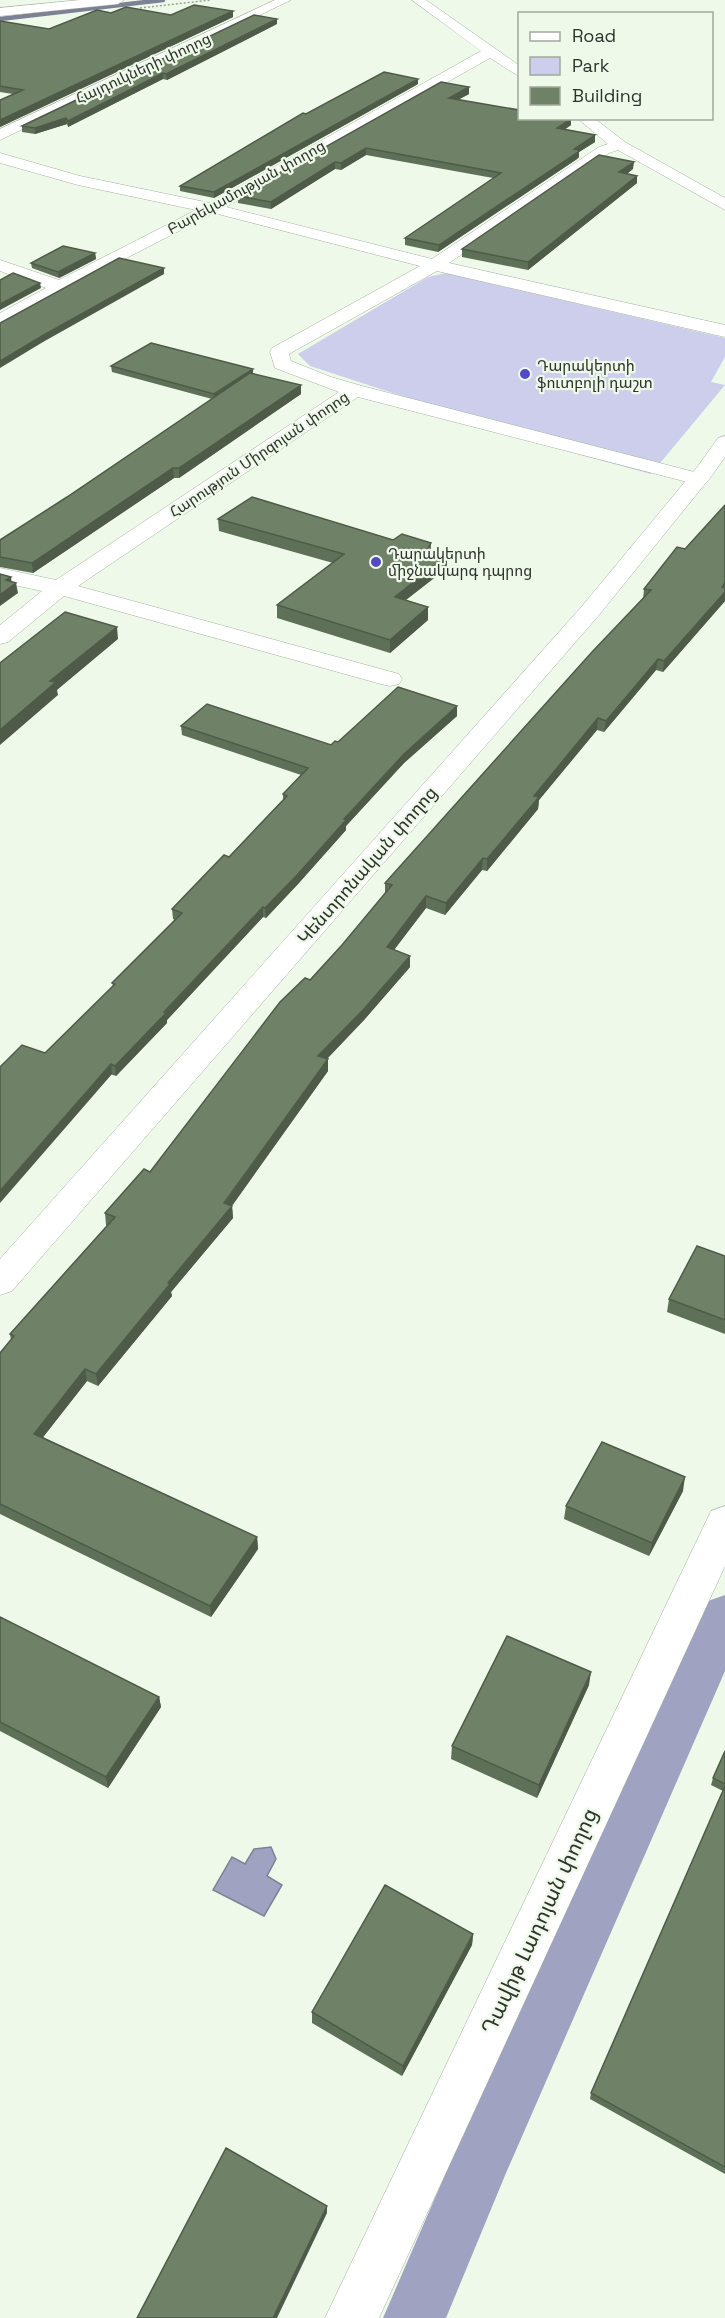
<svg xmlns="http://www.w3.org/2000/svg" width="725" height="2318" viewBox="0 0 725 2318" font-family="'Space Grotesk','Noto Sans Armenian',sans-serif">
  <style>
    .green { fill: #ccceeb }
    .water { fill: #a0a2c2; stroke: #7e8095; stroke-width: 1.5 }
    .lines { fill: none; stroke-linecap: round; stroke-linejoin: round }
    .stream { stroke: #7e8095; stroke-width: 4.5 }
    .canal { fill: #a0a2c2; fill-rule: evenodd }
    .minor-casing { stroke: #a6b1a2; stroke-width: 1 }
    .major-casing { stroke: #a6b1a2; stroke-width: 1 }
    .path { stroke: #9aa297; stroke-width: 1.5; stroke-dasharray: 2 2; stroke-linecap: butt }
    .minor { fill: #fff; fill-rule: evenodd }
    .major { fill: #fff; fill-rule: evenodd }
    .wall { fill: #5f7059 }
    .shaded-wall { fill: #4e5b48 }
    .building { fill: #6f8267; stroke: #4e5b48; stroke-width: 1.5 }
    .poi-dot { fill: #554ac1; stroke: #eef9e9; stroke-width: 2 }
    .labels { text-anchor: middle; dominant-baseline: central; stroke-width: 4.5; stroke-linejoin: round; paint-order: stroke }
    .far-street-label { font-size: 15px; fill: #2e322c; stroke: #eef9e9 }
    .far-poi-label { font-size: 15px; fill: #2e322c; stroke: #eef9e9; text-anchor: start }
    .street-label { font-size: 18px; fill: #2e322c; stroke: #eef9e9 }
    .near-street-label { font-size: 21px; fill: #2e322c; stroke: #eef9e9 }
  </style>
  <rect width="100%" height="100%" fill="#eef9e9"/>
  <path class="green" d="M446 273 725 338V357L711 382 725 385 651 474 393 404 405 397 310 366 298 354 428 277Z"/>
  <path class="water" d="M271 1847 276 1859 267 1876 282 1885 264 1916 213 1890 232 1857 245 1864 254 1849Z"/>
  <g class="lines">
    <path class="stream" d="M0 19 163 0"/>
    <path class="canal" d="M725 1595V1671L506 2173 446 2318H383L464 2131 708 1601Z"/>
    <defs>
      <path id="minor" d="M80 0H124L118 4 0 16V8Z
        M275 0H291L0 140V129Z
        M412 0H426L520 66V77L490 58 226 207 432 259 599 147 608 144 577 118H594L625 142 725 198V210L618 150 609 153 449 263 725 325V337L437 271 289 354 291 361 331 377 362 386 706 475 710 479 706 483 699 485 358 397 78 586 399 674 402 679 399 684 390 686 381 684 64 596 8 642 0 644V625L42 591 0 582V568L56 580 339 392 275 368 270 352 272 348 420 266 214 213 109 267 0 327V313L46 288 0 271V260L59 280 196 210 78 185 0 163V153L80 176 210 203 481 51Z
        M725 1506V1566L379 2318H325L711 1511Z"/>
      <path id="major" d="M725 436V457L713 474 599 615 12 1291 0 1295V1259L583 605 698 466 718 438Z"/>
    </defs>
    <use href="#minor" class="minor-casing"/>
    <use href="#major" class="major-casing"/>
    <path class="path" d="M140 8 211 0"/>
    <use href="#minor" class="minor"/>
    <use href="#major" class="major"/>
  </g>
  <path class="wall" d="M233 11V17L0 127V100L13 94 0 92V21L49 29 111 13 171 15Z
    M277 24 167 80 163 79 68 127 67 124 35 134 22 132V126Z
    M418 84 214 198 180 191V186L306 114Z
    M469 87V94L458 100 571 119V125L565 129 595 135V142L579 152V157L577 159 438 252 405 245V238L493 178 366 155 341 170 335 169 271 209 238 203V196Z
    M633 169 627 174 637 176V183L528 270 462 257V249Z
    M95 253 96 259 59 278 32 268 31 263Z
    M111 366 253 369V373L301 394 179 478H174L33 573 0 567V540L67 497 212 399 112 372Z
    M725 505V601L663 672 656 670 604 732 597 730 539 800 538 809 487 871 482 870 445 915 426 908 394 950 410 967 364 1020 327 1059 328 1071 232 1206 233 1218 171 1292 172 1296 98 1386 87 1381 43 1437 257 1537 258 1549 211 1617 0 1514V1353L11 1340 10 1334 107 1226 106 1225 105 1213 150 1172 310 980 342 945 385 893V883L643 599 644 589 685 549Z
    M218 519 393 540 431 543V551L447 568 406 600 428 607V620L390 653 277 618V605L333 563 219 531Z
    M457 706V716L404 763 346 826V830L298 884 266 918 263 917 167 1020V1023L116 1076 45 1053 113 986 112 983 175 920 173 919 172 909 229 857 283 800V794L301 775 182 735 181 726 331 745Z
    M725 1256V1334L667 1312 669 1299Z
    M683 1491 649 1556 564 1519 566 1506Z
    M0 1617 159 1697 161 1707 108 1788 0 1731Z
    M589 1685 537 1798 451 1759 452 1746Z
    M725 1751V2174L590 2099 591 2093 723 1791 711 1785 713 1778Z
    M473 1934 472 1945 402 2076 312 2023V2012Z"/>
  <path class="shaded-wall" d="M233 11V17L0 127V120Z
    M277 19V24L167 80 166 74Z
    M163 73V79L68 127V121Z
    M418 79V84L214 198V192Z
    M469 87V94L449 104V98Z
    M66 118 67 124 35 134V128Z
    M571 119V125L557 135V128Z
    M595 135V142L579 152V157L577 159 438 252 439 245 574 149Z
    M366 148V155L341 170V163Z
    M335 162V169L271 209V202Z
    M634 162 633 169 618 180 619 172Z
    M637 176V183L528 270V262Z
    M95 253 96 259 59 278 58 272Z
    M164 268V274L43 342 0 368V361L42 336Z
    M40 283 41 288 0 310V304Z
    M253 369V376L214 400V394Z
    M301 385V394L179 478V468Z
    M173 468 174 478 33 573 32 563Z
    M447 555V568L394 609 395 597Z
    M11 577 12 586 16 583 18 593 0 606V595L6 580Z
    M725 583V601L663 672 664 661Z
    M428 607V620L390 653V640Z
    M117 627 118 639 57 690 58 695 0 745V730L50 681Z
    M658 659 656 670 604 732 606 721Z
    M457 706V716L404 763 346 826V830L298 884 266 918 265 908 344 819 404 754Z
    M598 718 597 730 539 800 538 809 487 871V859L534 796Z
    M483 858 482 870 445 915 446 903Z
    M426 896V908L387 959V947Z
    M263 907V917L167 1020V1023L116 1076 115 1066Z
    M410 956V967L364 1020 318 1068V1056Z
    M328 1059V1071L228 1211 232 1206 233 1218 171 1292 172 1296 98 1386 96 1374 168 1283Z
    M111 1064 112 1074 0 1203V1191Z
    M85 1369 87 1381 37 1445 34 1434Z
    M685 1477 683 1491 649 1556 652 1543Z
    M257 1537 258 1549 211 1617 210 1606Z
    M591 1672 589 1685 537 1798 539 1785Z
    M159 1697 161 1707 108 1788 106 1777Z
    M473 1934 472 1945 402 2076 403 2066Z
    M327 2206V2213L277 2318H273Z"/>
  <path class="building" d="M194 5 233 11 0 120V100L23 90 0 86V21L49 29 97 10 111 13 126 7 171 15Z
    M254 15 277 19 166 74 163 73 68 121 66 118 35 128 22 126Z
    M384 72 418 79 214 192 180 186 303 113 306 114Z
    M441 82 469 87 449 98 519 110V118L571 119 557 128 595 135 574 149 579 150 578 152 439 245 405 238 501 173 366 148 341 163 335 162 271 202 238 196Z
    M599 155 634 162 619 172 637 176 528 262 462 249Z
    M63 246 95 253 58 272 31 263Z
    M119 258 164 268 42 336 0 361V323Z
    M13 273 40 283 0 304V280Z
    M151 343 253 369 214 394 111 366Z
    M250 373 301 385 179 468H173L32 563 0 557V540L67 497Z
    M252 497 393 540 402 534 431 543 427 550 447 555 395 597 428 607 390 640 277 605 344 554 218 519Z
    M725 505V583L722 587 725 588V592L664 661 658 659 606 721 598 718 534 796 539 797 487 859 483 858 446 903 426 896 387 947 410 956 364 1009 318 1056 328 1059 224 1203 232 1206 168 1283 170 1284 96 1374 85 1369 34 1434 257 1537 210 1606 0 1504V1353L14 1336 10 1334 115 1217 105 1213 144 1169 150 1172 280 1002 305 978 310 980 342 945 392 885 385 883 592 652 651 590 644 589 677 547 685 549Z
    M0 574 11 577 6 580 16 583 0 595Z
    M65 612 117 627 50 681 56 682 0 730V663Z
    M398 687 457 706 404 754 344 819 346 820 298 874 265 908 263 907 164 1012 166 1013 115 1066 111 1064 0 1191V1067L22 1045 45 1053 115 984 112 983 182 913 172 909 224 855 229 857 287 796 283 794 308 768 181 726 207 704 331 745 335 741 338 742Z
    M697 1246 725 1256V1320L669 1299Z
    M602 1442 685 1477 652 1543 566 1506Z
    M0 1617 159 1697 106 1777 0 1722Z
    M507 1636 591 1672 539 1785 452 1746Z
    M725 1751V1784L713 1778Z
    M725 1786V2167L591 2093Z
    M385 1885 473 1934 403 2066 312 2012Z
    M226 2148 327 2206 273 2318H137Z"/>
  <g class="poi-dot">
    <circle cx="525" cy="374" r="6"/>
    <circle cx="376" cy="562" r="6"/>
  </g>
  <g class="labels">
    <g class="far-street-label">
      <text transform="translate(143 68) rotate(-25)">Հայդուկների փողոց</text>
      <text transform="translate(246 187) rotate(-29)">Բարեկամության փողոց</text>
      <text transform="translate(259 454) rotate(-34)">Հարություն Միրզոյան փողոց</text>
    </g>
    <g class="far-poi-label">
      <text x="537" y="365">Դարակերտի<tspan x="537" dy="17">ֆուտբոլի դաշտ</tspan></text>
      <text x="388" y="553">Դարակերտի<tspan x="388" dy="17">միջնակարգ դպրոց</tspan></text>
    </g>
    <g class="street-label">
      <text transform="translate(367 865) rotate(-49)">Կենտրոնական փողոց</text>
    </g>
    <g class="near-street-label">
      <text transform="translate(539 1921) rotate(-65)">Դավիթ Լադոյան փողոց</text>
    </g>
  </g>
  <rect x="518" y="12" width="195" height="108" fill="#eef9e9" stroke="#a1a99d" stroke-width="1.5"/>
  <rect x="530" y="32" width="30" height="9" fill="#ffffff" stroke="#a1a99d" stroke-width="1.5"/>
  <text x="572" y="42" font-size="18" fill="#2e322c">Road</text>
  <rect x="530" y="57" width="30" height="18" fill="#ccceeb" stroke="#a1a99d" stroke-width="1.5"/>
  <text x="572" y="72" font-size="18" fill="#2e322c">Park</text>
  <rect x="530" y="87" width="30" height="18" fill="#6f8267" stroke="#a1a99d" stroke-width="1.5"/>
  <text x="572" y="102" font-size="18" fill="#2e322c">Building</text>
</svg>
